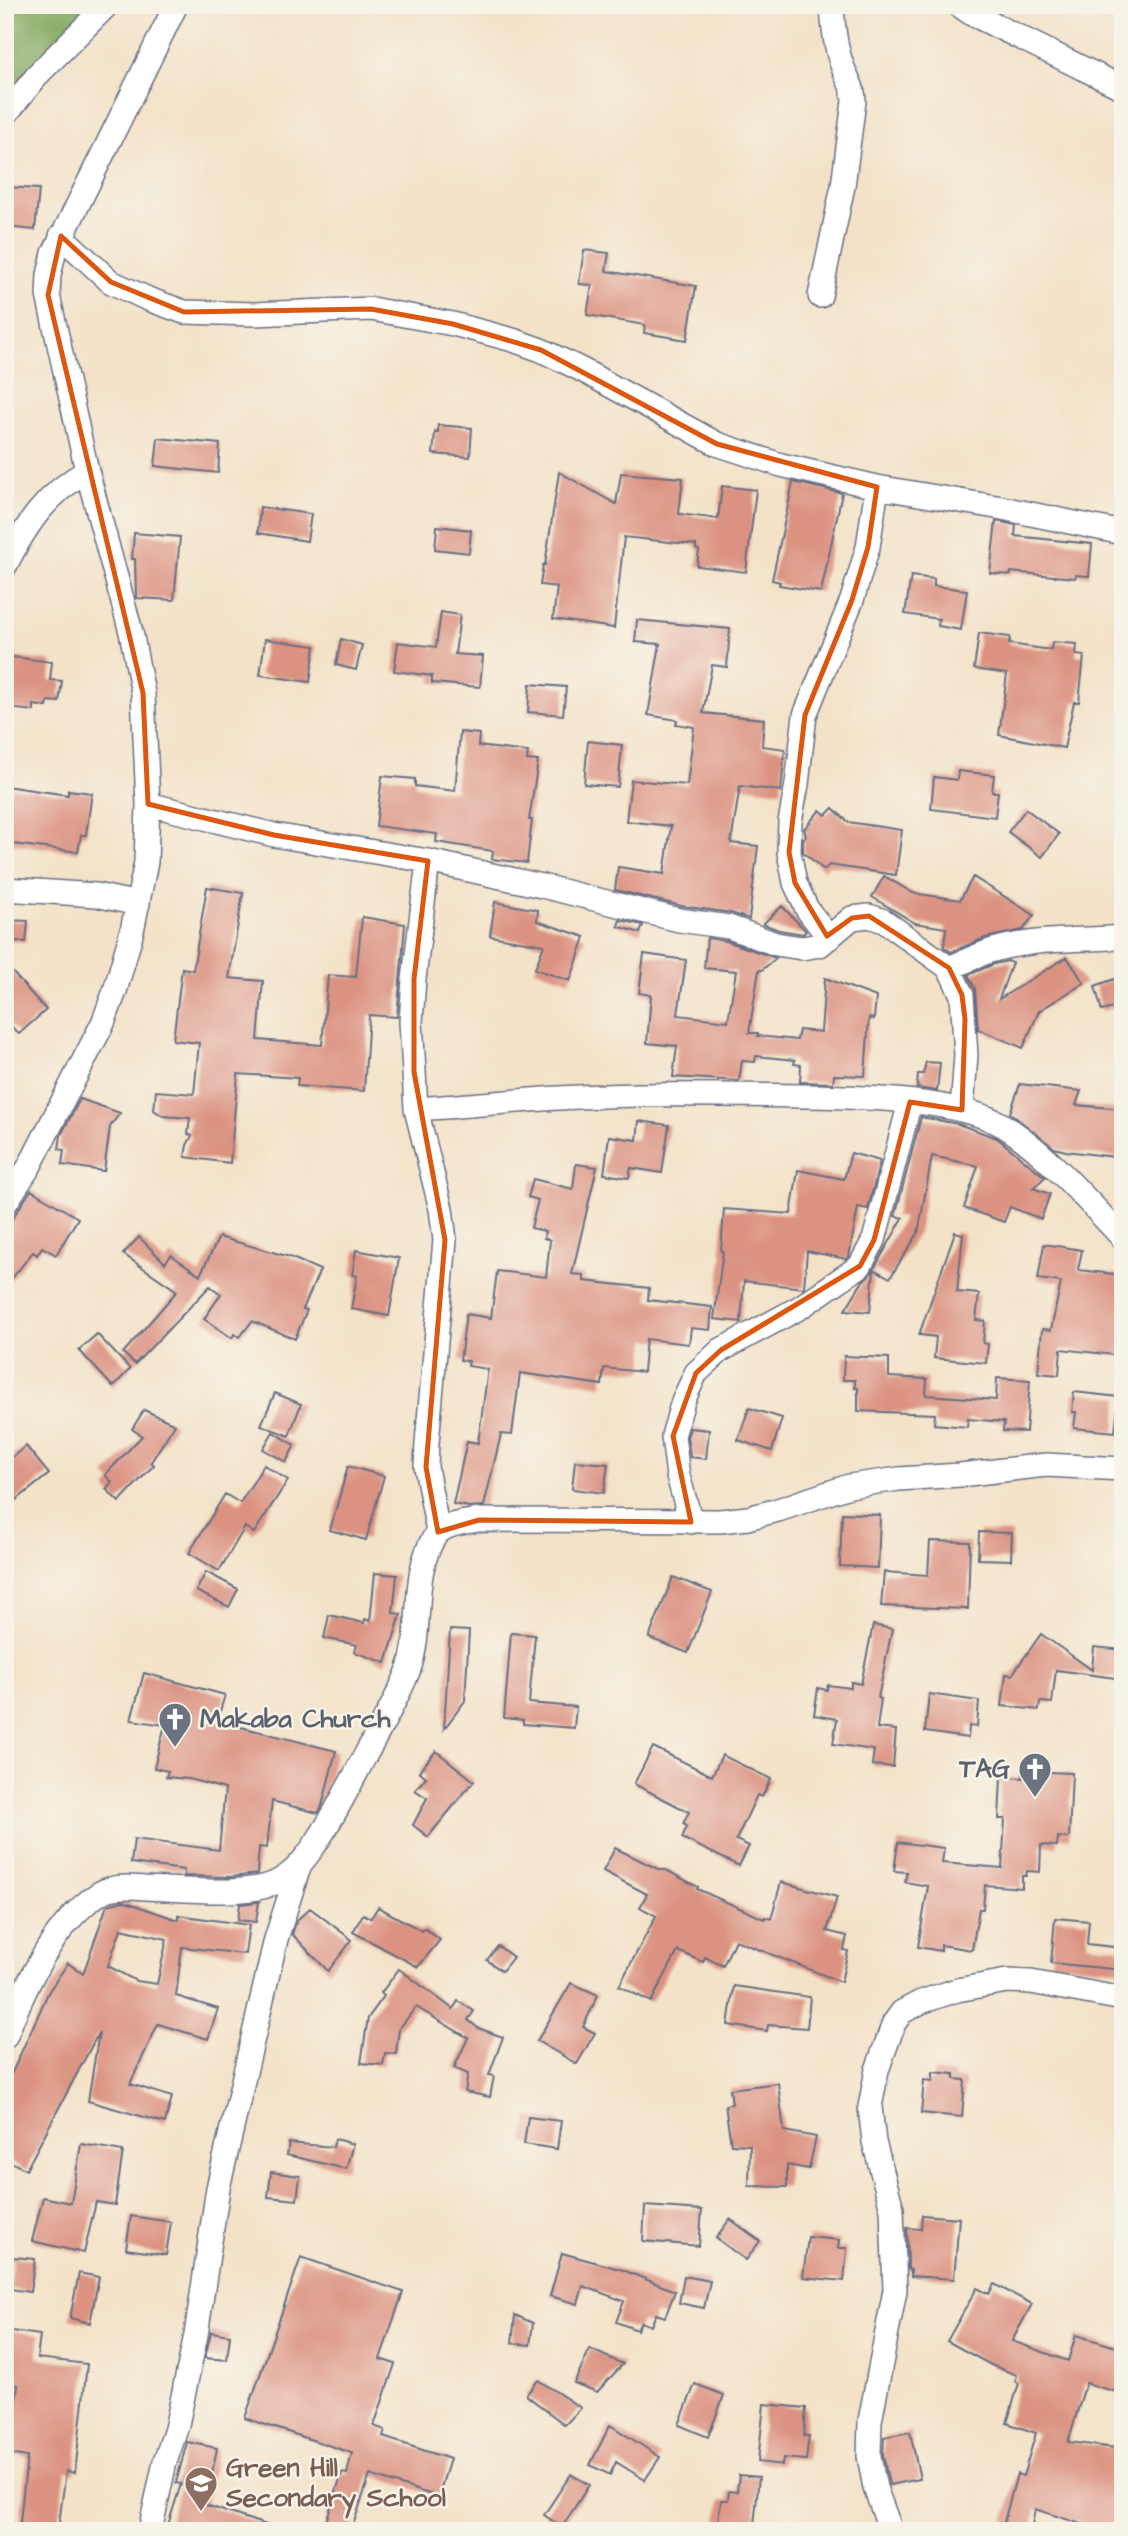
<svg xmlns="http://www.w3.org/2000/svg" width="1128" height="2536" viewBox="0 0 1128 2536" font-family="'Architects Daughter',sans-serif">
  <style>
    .forest { fill: #80a75d; stroke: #4e6b5e; stroke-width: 2 }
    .building { fill: #db9281; fill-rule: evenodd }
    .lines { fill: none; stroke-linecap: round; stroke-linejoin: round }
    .street-casing { stroke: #676e83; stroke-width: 26 }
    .street { stroke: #fff; stroke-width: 23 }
    .marked { fill: none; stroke: #de5710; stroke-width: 5; stroke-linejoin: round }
    .labels { text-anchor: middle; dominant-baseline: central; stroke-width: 5; stroke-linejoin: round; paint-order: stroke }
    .worship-label { font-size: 26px; font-weight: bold; fill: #5b616d; stroke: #f7f3e8; text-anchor: start }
    .education-label { font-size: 26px; font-weight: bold; fill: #785e54; stroke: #f7f3e8; text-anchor: start }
  </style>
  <rect width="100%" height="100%" fill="#f7f3e8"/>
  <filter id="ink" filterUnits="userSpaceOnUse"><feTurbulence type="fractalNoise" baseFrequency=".0143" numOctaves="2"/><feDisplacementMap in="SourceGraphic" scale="14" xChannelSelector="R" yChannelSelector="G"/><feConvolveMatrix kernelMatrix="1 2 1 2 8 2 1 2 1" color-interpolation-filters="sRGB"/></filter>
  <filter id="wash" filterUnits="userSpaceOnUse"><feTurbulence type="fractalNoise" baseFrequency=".00686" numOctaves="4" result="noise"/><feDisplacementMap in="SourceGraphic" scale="28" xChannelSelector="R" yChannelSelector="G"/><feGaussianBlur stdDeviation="1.57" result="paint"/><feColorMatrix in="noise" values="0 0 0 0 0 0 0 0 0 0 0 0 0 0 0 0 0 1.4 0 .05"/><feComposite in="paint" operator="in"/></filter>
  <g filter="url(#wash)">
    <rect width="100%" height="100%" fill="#f3e2c8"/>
    <path class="forest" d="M5 5H93L5 98Z"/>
    <g id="blocks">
      <path class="building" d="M5 187 39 189 35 230 5 227Z
        M584 250 609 253 606 271 696 286 687 340 644 333 645 325 587 315 592 285 579 284Z
        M438 425 472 428 470 457 433 454 435 432 438 433Z
        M158 438 220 444 218 473 155 466Z
        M559 472 616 504 621 473 683 478 679 514 718 519 722 486 756 490 746 572 697 566 699 550 696 549V545L624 537 614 628 553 619 557 587 540 585 543 565H545Z
        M793 482 842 493 821 592 779 585 780 582 772 580Z
        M260 507 311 514 307 541 258 533Z
        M996 521 1016 525 1015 536 1092 544 1089 576 1076 575 1075 578 1011 572V575L990 573Z
        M437 526 471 530 469 553 435 549Z
        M134 533 180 537 174 600 136 598 135 559H132Z
        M911 576 934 579V586L967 590 961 630 938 626 939 619 905 614Z
        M441 612 460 615 455 654 483 656 480 687 432 683V676L394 671 398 642 436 647Z
        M637 620 730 629 727 667 712 665 703 713 764 719 762 746 785 749 781 791 740 786 731 843 758 846 749 919 731 913 682 906 615 890 618 867 664 874 671 826 626 821 631 780 687 785 694 727 676 724 677 720 648 715 660 644 635 642Z
        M979 633 1010 637 1009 644 1051 650 1052 642 1077 644 1076 655 1084 656 1079 702H1074L1064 748 999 735 1007 674 974 669Z
        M265 639 315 646 310 682 260 675Z
        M341 639 362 645 356 670 336 665Z
        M5 656 52 662 50 680 62 681 59 702 48 701 47 707 34 705V711L8 708 9 702H5Z
        M530 684 566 687 563 715 528 712Z
        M460 732 479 734 478 746 528 752 527 760 538 761 529 820H532L527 863 492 859 493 851 436 842 437 834 376 826 382 776 415 779V786L455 791Z
        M588 741 622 745 618 787 584 784Z
        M958 771 994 775 992 792H998L995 817 931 809 934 777 957 780Z
        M5 786 68 795V790L92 793 86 835H81L78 852 5 843Z
        M833 808 848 822 902 830 896 875 829 865 824 870 803 852V839L806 836 804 829 820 810 826 815Z
        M1026 809 1059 834 1042 857 1008 832Z
        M884 876 913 893 960 900 973 877 1034 915 1023 930 985 938 951 952 944 947 946 928 915 923 872 897Z
        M207 887 243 893 229 978 263 981 258 1040 322 1045 328 975 356 977 362 917 405 924 397 1017 369 1015 364 1091 297 1086 298 1078 238 1074 230 1163 185 1157 187 1145 192 1136 188 1134 190 1118 163 1116 154 1110 156 1091 194 1094 199 1043 173 1040 182 968 193 970Z
        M495 902 538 910 537 921 585 937 570 981 535 969 544 945 490 936Z
        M782 906 806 931 803 934 779 930 763 924Z
        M5 920 28 921 26 942 5 940Z
        M620 920 643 925 640 933 618 926Z
        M707 938 726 941 776 958 762 970H759L749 1033H758L757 1036 797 1040 799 1030 821 1032 825 978 876 997 874 1019 869 1018 865 1076 834 1075 833 1083 800 1082 801 1065 794 1064 795 1060 756 1056 755 1062 742 1061 739 1081 673 1077 677 1046 647 1043 651 995 639 993 644 954 686 960 678 1015 728 1021 736 971 704 968Z
        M1067 957 1084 983 1039 1011 1023 1048 978 1029 975 988 968 975 994 964 1008 961 1012 963 999 999Z
        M5 964 46 1010 19 1034 5 1020Z
        M1123 976V1005L1102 1011 1095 986Z
        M926 1062 940 1063 937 1091 917 1088 918 1074H923Z
        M1020 1084 1081 1091 1076 1105 1123 1109V1158L1066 1151 1054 1148 1010 1113Z
        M80 1099 120 1113 110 1127 104 1171 62 1165 64 1150 59 1149 61 1135Z
        M921 1117 958 1124 997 1138 1045 1177 1033 1188 1050 1194 1041 1219 1010 1207 1004 1222 964 1208 978 1166 932 1156 918 1233 890 1278 874 1269 903 1218 895 1216Z
        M639 1121 669 1125 662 1173 631 1168 629 1178 604 1174 609 1136 637 1140Z
        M851 1153 880 1161 868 1209 858 1207 849 1257 846 1259 807 1251 804 1288 744 1281 741 1322 714 1319 723 1251H721L724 1209 791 1214 798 1170 844 1179Z
        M576 1164 597 1167 572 1274 584 1275V1281L649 1288 648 1300 712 1307 710 1330 691 1328 689 1344 646 1339 643 1372 604 1368 602 1385 520 1373 512 1435 501 1434 484 1506 469 1507 453 1504 467 1441 478 1443 488 1369 468 1366 469 1361 460 1360 466 1314 491 1318 497 1271 546 1277 550 1240 544 1238 545 1231 531 1228 538 1200 528 1197 533 1179 573 1189Z
        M31 1190 78 1218 56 1255 42 1247 37 1255 33 1252 5 1287V1230Z
        M955 1232 963 1234 957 1292 979 1294 976 1320 985 1321 983 1343 988 1344 986 1363 934 1358 936 1337 919 1335Z
        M139 1237 165 1263 171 1255 200 1275 219 1237 290 1257 320 1270 303 1309 307 1310 295 1339 252 1321 240 1337 234 1334 232 1338 204 1319 221 1294 210 1286 135 1364 123 1353 177 1291 123 1254Z
        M1044 1244 1082 1250 1078 1270 1123 1275V1356L1061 1349 1059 1375 1038 1373 1042 1329 1051 1330 1061 1282 1038 1279Z
        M356 1250 399 1258 389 1316 351 1309 357 1276 352 1275Z
        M874 1270 870 1312 845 1310 863 1281Z
        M97 1334 130 1369 113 1387 79 1350Z
        M844 1356 889 1358V1377L927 1379 926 1395 996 1400 997 1378 1030 1380 1026 1432 1003 1431 1004 1422 968 1419 967 1427 934 1424 935 1414 858 1411V1388H855V1380H843Z
        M1074 1392 1119 1397 1115 1432 1074 1428 1076 1412H1072Z
        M275 1393 301 1404 289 1436 261 1425Z
        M749 1408 782 1418 772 1451 738 1440Z
        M144 1410 175 1424 151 1462 154 1465 119 1502 106 1489 112 1482 105 1475 142 1436 132 1429Z
        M690 1428 709 1430 706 1459 690 1457 687 1437Z
        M273 1432 295 1445 286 1462 263 1449Z
        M26 1446 49 1474 15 1501 5 1489V1463Z
        M575 1461 608 1464 604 1493 572 1489Z
        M264 1465 288 1480 254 1533 245 1527 219 1571 189 1553 225 1494 240 1503Z
        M348 1466 384 1476 366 1540 330 1530Z
        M842 1513 880 1515 878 1568 840 1566Z
        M979 1532 1012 1533 1011 1560 978 1559Z
        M930 1541 970 1542 968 1609 881 1606 884 1572 928 1575Z
        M206 1572 238 1589 229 1607 196 1591Z
        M375 1573 397 1575 393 1613 401 1614 386 1663 354 1652 357 1645 324 1638 329 1615 364 1623 365 1619 370 1621Z
        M673 1577 712 1592 688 1653 649 1638Z
        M873 1625 892 1629 878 1698 881 1699 877 1728 896 1730 893 1767 872 1765 874 1750 833 1744 837 1719 814 1715 818 1688 827 1690 828 1685 851 1688V1682L861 1684Z
        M450 1630 469 1631 465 1701 444 1729Z
        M511 1633 535 1635 529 1703 576 1707 574 1728 523 1724V1720L504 1718Z
        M1041 1634 1092 1670 1094 1647 1123 1650V1679L1056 1670 1052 1703 1040 1702 1039 1710 1002 1706 1006 1674 1012 1675Z
        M144 1673 225 1695 217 1721 336 1751 322 1806 318 1813 272 1801 267 1848 259 1847 257 1874 231 1877 184 1876V1870L131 1863 134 1839 219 1850 225 1789 189 1779 166 1777 168 1771 154 1768 165 1725 131 1720Z
        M929 1694 979 1701 977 1727 969 1726 968 1738 925 1732Z
        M653 1747 712 1776 722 1755 771 1779 762 1797 757 1795 736 1840 749 1846 739 1866 682 1838 687 1826 683 1824 689 1812 634 1784Z
        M436 1751 474 1781 428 1837 413 1825 427 1798 415 1790 426 1777 419 1771Z
        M1023 1771 1072 1773 1069 1838 1058 1837 1057 1846 1041 1845 1040 1872 1027 1871 1026 1876H1022V1888L985 1885 983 1909H979L972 1950 941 1945V1951L918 1947 928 1886 905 1882 907 1872 894 1871 898 1842 944 1848 942 1863 1002 1868 1005 1819H999L1001 1777 1023 1778Z
        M615 1848 660 1870H666L698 1887 697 1889 764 1919 765 1917 771 1919 781 1882 837 1897 827 1931 847 1936 844 1950 848 1951 841 1982 735 1940 723 1966 705 1957 703 1962 678 1951 651 2002 619 1986 656 1916 640 1907 647 1894 603 1871Z
        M123 1901 178 1920V1915L249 1925 245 1954 182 1947 176 1996 218 2009 208 2039 158 2024 130 2084 172 2097 165 2123 88 2101 99 2032 26 2170 5 2159V2072L11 2075 49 1991 68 1963 83 1974 107 1905ZM121 1929 167 1939 157 1984 136 1981 108 1966Z
        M259 1902 256 1922 238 1920 240 1904Z
        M378 1907 422 1931 424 1928 440 1940 418 1967 353 1932 363 1914 371 1918Z
        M310 1908 352 1940 328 1971 292 1934 297 1920Z
        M1055 1918 1089 1921 1087 1944 1123 1948V1970L1051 1963Z
        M498 1946 513 1957 502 1971 487 1960Z
        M399 1969 453 2009 458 2001 474 2011 468 2020 478 2028 503 2037 489 2075 494 2076 490 2097 465 2092 468 2074 454 2068 468 2038 416 2007 399 2029 396 2054 385 2053 383 2065 361 2063 368 2018 384 1996 381 1993Z
        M571 1983 598 1995 583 2027 595 2033 577 2064 537 2041Z
        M734 1986 810 1997 807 2028 768 2025 767 2031 728 2025Z
        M933 2072 954 2074V2079L965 2080 962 2117 921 2113 924 2080 933 2081Z
        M778 2083 784 2131 816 2137 809 2169 787 2165V2187L749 2186 750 2145 731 2144 725 2105 732 2104 730 2089Z
        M528 2117 561 2121 557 2149 524 2144Z
        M335 2139 353 2144 346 2169 287 2155 289 2143 333 2147Z
        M81 2144 123 2151 115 2205 96 2202 84 2253 32 2241 43 2197 71 2203Z
        M271 2172 300 2176 297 2200 268 2197Z
        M645 2206 702 2210 699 2246 643 2241Z
        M922 2215 959 2218 954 2279 911 2276V2270L908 2269 907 2228 921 2229Z
        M131 2216 171 2222 166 2255 126 2249Z
        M730 2219 760 2241 746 2260 716 2238Z
        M808 2237 839 2240 838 2248H847L844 2281 803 2277Z
        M562 2253 623 2270 675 2291 665 2317 656 2314 651 2326 641 2322 637 2330 616 2322 624 2301 583 2286 578 2304 550 2296Z
        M13 2257 35 2259 30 2292 10 2289Z
        M301 2257 403 2292 380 2359 395 2364 374 2426 385 2430 383 2437 450 2459 438 2497 370 2475 351 2531H323L342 2473 347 2474 352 2453 245 2418Z
        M79 2273 99 2277 90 2323 70 2318Z
        M684 2276 710 2281 704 2308 679 2303Z
        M994 2284 1032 2304 1012 2341 1068 2361 1076 2335 1123 2349V2394L1086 2383 1068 2442 1123 2449V2506L1115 2531H1103L1035 2509 1031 2531H1010V2527L1003 2526 1017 2474 1023 2476 1036 2433 1007 2423 1019 2383 1015 2381 1017 2375 991 2365 947 2341 977 2288 989 2294Z
        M515 2315 533 2323 530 2345 512 2343Z
        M5 2330 40 2335 37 2358 87 2364 75 2473 66 2471 58 2531H19L27 2457 9 2454 18 2385 5 2383Z
        M211 2332 230 2335 227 2360 205 2358Z
        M590 2349 623 2364 597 2392 574 2383Z
        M538 2380 581 2408 565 2425 526 2395Z
        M695 2384 724 2395 708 2437 679 2425Z
        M764 2404 806 2408 804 2436H809L806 2460 783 2458 782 2465 758 2462Z
        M610 2425 660 2457 645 2480 616 2462 610 2475 590 2465Z
        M910 2432 920 2479 889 2485 883 2455 884 2437Z
        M187 2442 217 2448 206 2505 272 2527 271 2531H166L181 2484 176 2483Z
        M571 2474 589 2485 562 2527 544 2515Z
        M739 2475 759 2477 754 2525 718 2521 721 2500H728L729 2491 737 2492Z"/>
    </g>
  </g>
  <g filter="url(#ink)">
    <use href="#blocks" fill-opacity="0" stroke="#676e83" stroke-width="2"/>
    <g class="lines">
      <defs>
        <path id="street" d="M959 5 972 14 1123 88
          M5 115 41 71 107 5
          M61 236 111 282 148 299 184 312 254 314 371 309 453 324 513 340 541 350 582 370 717 444 781 465 877 487 1002 508 1123 533
          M820 296 843 186 854 101C854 87 847 79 842 65 835 46 833 26 832 5
          M5 566C26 525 46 494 87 471
          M148 804 274 835 428 861 542 886 679 920 729 927 776 944 802 948 820 945 852 918 869 916 884 921 949 968 962 995 966 1055 962 1110
          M428 861 414 979 411 1022 414 1072 416 1109 441 1209 445 1240 427 1443 426 1467 438 1532
          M5 889 96 895 138 904
          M829 938 807 909 795 883 789 852 790 822 797 784 805 715 852 600 868 547 877 487
          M949 968C962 963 976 956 990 951 1032 938 1079 941 1123 937
          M416 1109C464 1106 511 1101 559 1098 641 1093 724 1095 807 1096 860 1097 959 1099 1004 1126 1044 1150 1090 1204 1123 1238
          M5 1204 29 1167 103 1023 115 991 132 931 146 862 148 804 143 693 131 632 87 471 48 295 49 275 54 253 176 5
          M691 1522 678 1476 673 1436 683 1401 696 1373 721 1350 799 1308 860 1266 874 1240 910 1102
          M5 2037C25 1987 53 1923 100 1893 113 1885 131 1887 146 1888 181 1889 248 1897 277 1882 294 1874 304 1860 314 1846 334 1817 350 1784 366 1754 381 1726 398 1698 409 1669 424 1625 410 1575 435 1536 443 1524 466 1522 479 1520L720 1521 748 1518 778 1510 849 1486 899 1479 960 1475 1046 1465 1123 1469
          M150 2531 165 2462 176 2429 196 2335 218 2188 276 1939 299 1867
          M891 2531 875 2488 869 2456 870 2421 895 2290 892 2209 874 2142 870 2107 877 2070 894 2023 902 2012 921 2002 957 1990 1007 1981 1031 1982 1123 1999"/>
      </defs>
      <use href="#street" class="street-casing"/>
      <use href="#street" class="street"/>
    </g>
  </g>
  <path class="marked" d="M61 236 111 282 184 312 371 309 453 324 541 350 717 444 877 487 868 547 852 600 805 715 789 852 795 883 827 936 852 918 869 916 949 968 962 995 965 1019 962 1110 910 1102 874 1240 860 1266 721 1350 696 1373 673 1436 691 1522 479 1520 438 1532 426 1467 445 1240 414 1072V979L428 861 274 835 148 804 143 693 48 295Z"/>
  <defs>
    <symbol id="church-pin" viewBox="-11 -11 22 30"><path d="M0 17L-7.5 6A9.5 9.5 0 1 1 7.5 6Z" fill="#6b7280" stroke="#f7f3e8"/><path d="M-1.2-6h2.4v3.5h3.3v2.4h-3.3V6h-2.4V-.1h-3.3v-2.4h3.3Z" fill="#fff"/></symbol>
    <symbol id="school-pin" viewBox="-11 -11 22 30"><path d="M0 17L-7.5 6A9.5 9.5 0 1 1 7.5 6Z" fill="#8d6e63" stroke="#f7f3e8"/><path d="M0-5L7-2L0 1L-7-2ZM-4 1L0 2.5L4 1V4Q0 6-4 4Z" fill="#fff"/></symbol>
  </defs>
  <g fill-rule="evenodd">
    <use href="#church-pin" x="156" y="1700" width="38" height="52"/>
    <use href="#church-pin" x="1016" y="1750" width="38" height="52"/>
    <use href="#school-pin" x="182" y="2464" width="38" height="52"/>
  </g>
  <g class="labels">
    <g class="worship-label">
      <text x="200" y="1719">Makaba Church</text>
      <text x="1010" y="1769" text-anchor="end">TAG</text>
    </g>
    <g class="education-label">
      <text x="226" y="2468">Green Hill<tspan x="226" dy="30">Secondary School</tspan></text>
    </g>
  </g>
  <rect width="1128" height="2536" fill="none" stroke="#f7f3e8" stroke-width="28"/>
</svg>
